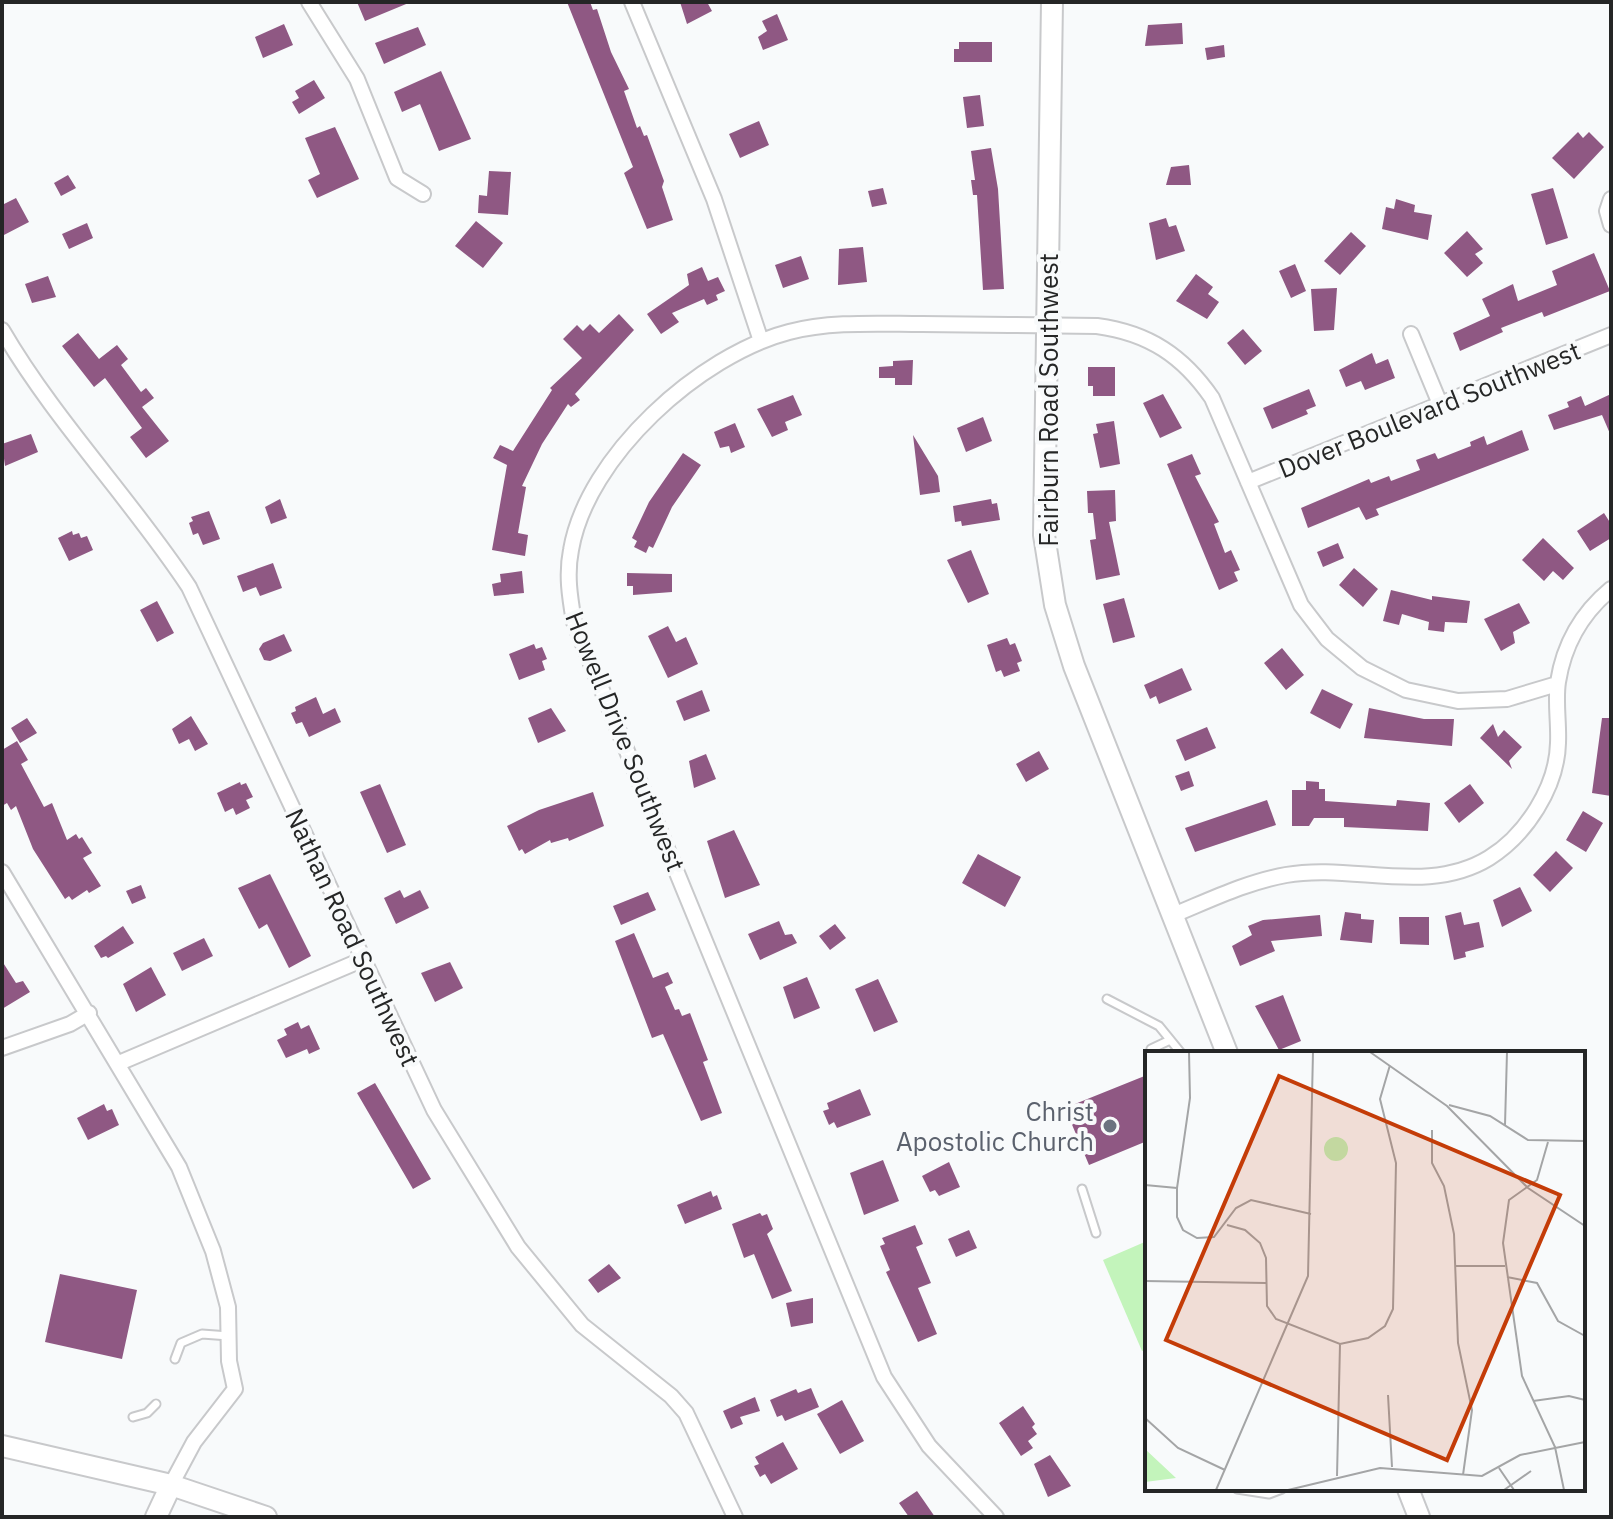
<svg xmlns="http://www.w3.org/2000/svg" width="1613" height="1519" viewBox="0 0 1613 1519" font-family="'IBM Plex Sans',sans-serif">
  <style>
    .green { fill: #c3f4bb }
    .building { fill: #8f5883 }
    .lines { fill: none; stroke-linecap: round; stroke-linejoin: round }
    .lane-casing { stroke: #c8c9cb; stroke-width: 11 }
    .street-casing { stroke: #c8c9cb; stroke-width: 18 }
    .secondary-casing { stroke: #c8c9cb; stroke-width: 24 }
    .lane { stroke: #fff; stroke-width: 7 }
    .street { stroke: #fff; stroke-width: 14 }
    .secondary { stroke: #fff; stroke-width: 20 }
    .worship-dot { fill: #6b7280; stroke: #f8fafb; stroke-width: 3 }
    .labels { text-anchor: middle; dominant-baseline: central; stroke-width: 8; stroke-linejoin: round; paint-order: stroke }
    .street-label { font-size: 26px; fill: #252626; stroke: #f8fafb }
    .worship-label { font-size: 26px; fill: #5b616d; stroke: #f8fafb; text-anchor: end }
    .inset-road { fill: none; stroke: #a4a5a6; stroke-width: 2 }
    .view { fill: #c43c08; fill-opacity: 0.15; stroke: #c43c08; stroke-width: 4 }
    .inset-edge { fill: none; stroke: #252626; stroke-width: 4 }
  </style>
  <rect width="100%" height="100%" fill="#f8fafb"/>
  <path class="green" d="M1147 1241V1349L1142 1351 1103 1260Z"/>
  <path class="building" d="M357 2H411L365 21Z
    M567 2H590L593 10 597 9 611 52 629 89 624 91 637 128 640 126 644 136 647 135 664 181 662 187 673 220 647 229 624 173 633 167Z
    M680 2H707L712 11 687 24Z
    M777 14 788 40 763 50 758 37 767 31 762 21Z
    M1182 23 1183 44 1145 46 1148 25Z
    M284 24 293 45 263 58 255 37Z
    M418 27 426 45 384 64 375 43Z
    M959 42H992V62H954V49H959Z
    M1224 45 1225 57 1207 60 1205 48Z
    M441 71 471 139 439 151 420 104 402 112 394 92Z
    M314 80 325 98 299 114 292 102 299 98 295 91Z
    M980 95 984 126 967 128 963 97Z
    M759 121 769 145 740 158 729 134Z
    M335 127 359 179 317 198 308 180 320 174 305 138Z
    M1578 132 1583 138 1589 132 1604 147 1574 179 1552 158Z
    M991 148 998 189 1004 289 983 290 977 195H973L971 180H975L971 151Z
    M1189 165 1191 185H1166L1171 167Z
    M489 171 511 172 508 215 478 213 479 195 487 196Z
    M68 175 76 188 61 196 54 183Z
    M883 188 887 204 872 207 868 191Z
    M1553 188 1568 238 1546 245 1531 194Z
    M16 198 29 222 2 236V205Z
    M1396 199 1415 205 1414 212 1432 215 1428 240 1382 229 1386 207 1394 209Z
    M1166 218 1169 227 1176 225 1185 251 1156 260 1149 223Z
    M476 221 503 243 483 268 455 246Z
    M87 223 93 238 69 249 62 234Z
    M1467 231 1483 249 1475 254 1483 263 1467 277 1444 253Z
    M1351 232 1366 246 1340 275 1324 261Z
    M863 247 867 282 838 285 839 249Z
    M1594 253 1610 291 1544 317 1542 312 1501 328 1503 332 1460 351 1453 333 1490 316 1482 299 1513 284 1518 301 1557 285 1552 271Z
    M801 256 809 279 783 288 775 265Z
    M1295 264 1306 291 1291 298 1279 271Z
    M702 267 708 281 718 277 725 291 716 295 718 300 707 305 704 299 672 313 679 322 661 334 647 314 689 285 687 274Z
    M1196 274 1213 287 1208 294 1219 302 1207 319 1176 301Z
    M48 276 56 297 32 303 25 284Z
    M1337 288 1334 330 1314 331 1311 289Z
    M619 314 634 330 575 394 580 400 571 407 568 404 542 444 522 486 526 487 518 533 528 535 525 556 492 550 507 465 493 458 500 445 513 451 552 390 550 388 582 358 563 339 577 325 583 331 590 324 599 333Z
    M1243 329 1262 351 1245 365 1227 343Z
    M78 333 99 359 117 345 128 359 121 365 141 392 146 388 154 398 142 407 169 441 146 458 130 437 142 428 105 378 94 387 62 346Z
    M1372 353 1376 364 1388 359 1395 378 1365 390 1361 381 1346 387 1339 370Z
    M913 360 912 385H895V378H879V367L893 366V361Z
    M1088 367H1115V396H1093V386H1088Z
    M1309 389 1316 406 1306 410 1308 414 1272 429 1263 408Z
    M1163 394 1182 428 1160 438 1143 403Z
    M1611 394V436L1602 415 1554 430 1548 415 1569 407 1567 402 1581 396 1585 406Z
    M793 395 802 415 785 422 788 430 772 437 757 409Z
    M983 417 992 441 966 452 957 428Z
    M1114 421 1120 464 1100 468 1093 434 1098 433 1096 424Z
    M735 423 745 447 731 453 729 446 720 448 714 432Z
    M1522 430 1529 450 1376 509 1379 515 1366 520 1359 507 1308 528 1301 508 1369 479 1371 483 1389 476 1391 481 1420 470 1416 460 1435 453 1438 459 1471 446 1470 442 1484 436 1487 445Z
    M31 434 38 452 5 466 2 444Z
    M913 435 938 476 940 492 920 495Z
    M683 453 701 465 672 507 653 548 649 546 646 553 634 547 637 541 632 538 649 502Z
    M1192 454 1201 474 1195 476 1219 522 1214 524 1225 553 1231 550 1240 570 1234 572 1238 581 1219 590 1167 464Z
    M1115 490 1116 521 1109 522 1120 575 1096 580 1090 540 1096 539 1093 513H1088L1087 491Z
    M280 499 287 518 271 524 265 507Z
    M991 499 992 504 997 503 1000 520 962 526 961 521 955 522 953 506Z
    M209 511 220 539 203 545 198 533 193 535 189 523 193 521 191 517Z
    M1604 513 1611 524V538L1590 551 1577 531Z
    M72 531 73 535 79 533 81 538 87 536 93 550 69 561 58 538Z
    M1543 538 1574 568 1563 580 1553 571 1544 581 1522 560Z
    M1338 543 1344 558 1323 567 1317 552Z
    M971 550 989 594 968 603 947 560Z
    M273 563 282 588 260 596 256 587 243 592 237 576Z
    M1354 568 1378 589 1363 607 1339 585Z
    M522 571 524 593 494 596 492 584 501 582 500 574Z
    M627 573 672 574V592L633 595V586H627Z
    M1391 590 1432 600V596L1470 601 1467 623 1445 622 1444 632 1428 630 1429 622 1402 614 1399 625 1383 621Z
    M1124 598 1135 637 1113 643 1103 604Z
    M157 601 174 633 157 642 140 610Z
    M1519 603 1530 623 1513 632 1515 643 1501 651 1484 619Z
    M668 626 676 642 686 637 698 664 668 678 648 636Z
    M284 634 292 651 270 661 264 660 259 649 263 643Z
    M1007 638 1010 645 1015 643 1022 661 1017 663 1020 671 1004 677 1001 670 996 672 987 645Z
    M534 644 536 649 542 647 547 659 542 661 545 670 519 680 509 654Z
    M1282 648 1304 675 1286 690 1264 663Z
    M1182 668 1192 690 1159 704 1156 696 1150 699 1144 685Z
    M1322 689 1353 704 1340 729 1310 713Z
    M702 690 710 711 684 721 676 701Z
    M316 697 323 714 335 708 341 722 309 737 302 722 296 724 291 713 296 711 295 707Z
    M551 708 566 731 538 743 528 718Z
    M1369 708 1424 719H1454L1452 746 1364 738Z
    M191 716 208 744 195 751 189 739 179 744 172 729Z
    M27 718 37 733 20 743 11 728Z
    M1602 718H1611V796L1592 793Z
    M1493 724 1498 737 1504 730 1522 747 1509 761 1512 769 1480 738Z
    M1207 727 1216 748 1185 761 1176 740Z
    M17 741 28 760 21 764 44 807 52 803 67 840 76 834 79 839 82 837 92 853 83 858 101 886 89 893 87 890 72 900 69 896 65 899 33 849 16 806 11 810 7 803 2 806V750Z
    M1039 751 1049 769 1026 782 1016 764Z
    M706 754 716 779 694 788 689 761Z
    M1189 771 1194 786 1181 791 1175 776Z
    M1306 781 1319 782V789H1325V801L1396 806 1397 800 1430 803 1428 831 1344 827V818H1314L1309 826H1292V790H1306Z
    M240 782 241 785 246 783 253 797 246 800 250 808 236 815 233 808 225 812 217 793Z
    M380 784 406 845 387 853 360 792Z
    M1470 784 1484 803 1459 823 1444 803Z
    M593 792 604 826 569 841 568 838 551 843 550 840 525 854 522 849 519 851 507 826 539 810Z
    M1267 800 1276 825 1195 852 1185 828Z
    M1583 811 1603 823 1586 852 1566 840Z
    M734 830 760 885 725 898 707 841Z
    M1556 851 1573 868 1550 892 1533 875Z
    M978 854 1021 877 1005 907 962 883Z
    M270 874 311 956 289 968 267 924 259 929 238 888Z
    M141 885 146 898 132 904 126 891Z
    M1520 887 1532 911 1502 927 1493 900Z
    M400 890 404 898 420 890 429 908 396 924 384 898Z
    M648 892 656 910 621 925 613 906Z
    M1345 912 1361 914V919L1374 920 1372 943 1340 940Z
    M1461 912 1464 925 1479 922 1484 947 1465 952 1466 957 1454 960 1445 916Z
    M1320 915 1322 936 1271 941 1275 951 1240 966 1232 946 1252 935 1248 926 1263 920Z
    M1399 917H1429V945L1400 944Z
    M779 921 785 935 792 934 797 943 760 960 748 934Z
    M835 924 846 938 830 950 819 936Z
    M123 926 134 943 108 958 106 956 101 958 94 946Z
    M634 933 653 978 668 972 673 983 665 987 675 1010 679 1009 682 1016 690 1013 708 1060 703 1062 722 1113 701 1121 663 1034 652 1038 615 941Z
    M204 938 213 956 182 971 173 953Z
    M2 961 16 983 23 981 30 992 2 1009Z
    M450 962 463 988 435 1002 421 973Z
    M151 967 166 995 136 1012 123 984Z
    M807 977 820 1008 794 1019 783 987Z
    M878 979 898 1022 874 1032 855 989Z
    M1283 995 1301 1041 1279 1050 1255 1006Z
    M298 1022 301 1029 309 1025 320 1049 309 1054 307 1049 286 1058 277 1040 287 1035 284 1029Z
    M1147 1075V1141L1089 1165 1065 1108Z
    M375 1083 431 1179 413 1189 357 1093Z
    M860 1089 871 1115 837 1128 834 1122 829 1125 823 1111 829 1109 827 1103Z
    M104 1104 107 1111 112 1109 119 1125 88 1140 77 1118Z
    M883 1160 899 1201 864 1215 850 1173Z
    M949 1162 960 1187 939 1196 935 1190 930 1192 922 1176Z
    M711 1191 713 1197 717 1195 722 1209 685 1224 677 1205Z
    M760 1213 762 1216 767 1214 773 1229 767 1234 792 1291 772 1299 754 1254 744 1258 732 1224Z
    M915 1225 923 1244 916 1247 931 1283 918 1288 937 1334 918 1342 886 1272 890 1270 880 1246 885 1244 882 1238Z
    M969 1230 977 1248 956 1257 948 1239Z
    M609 1264 621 1278 598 1293 588 1280Z
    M60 1274 137 1290 122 1359 45 1342Z
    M813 1298V1323L791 1327 786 1303Z
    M811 1388 819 1407 785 1421 782 1415 777 1417 770 1400 796 1389 798 1393Z
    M755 1397 760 1411 740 1417 743 1424 731 1429 723 1411Z
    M842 1400 864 1441 840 1454 817 1414Z
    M1023 1406 1035 1424 1032 1427 1037 1434 1028 1441 1033 1448 1021 1456 999 1423Z
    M783 1442 798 1469 771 1484 765 1474 760 1477 754 1466 759 1464 755 1457Z
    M1050 1455 1071 1486 1048 1497 1034 1464Z
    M917 1491 924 1501 935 1517H909L899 1503Z"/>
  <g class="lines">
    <defs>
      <path id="lane" d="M1107 999 1159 1026 1181 1053
        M1151 1049 1170 1040
        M1082 1189 1096 1233
        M175 1359 181 1343 202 1334 229 1336
        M133 1417 147 1413 156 1404
        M1237 1489 1269 1494 1282 1489"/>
      <path id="street" d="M309 2 357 79 397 178 423 194
        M632 2 714 199 761 341
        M1611 199 1607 211 1611 225
        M2 330C55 421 131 499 189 587L434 1110 518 1247 582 1325 671 1396 686 1413 735 1517
        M1411 334 1440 404
        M1248 482 1611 335
        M2 872 179 1167 213 1251 228 1307 229 1361 235 1389 194 1442 171 1485
        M1171 916C1208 901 1246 882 1286 875 1353 863 1427 896 1489 858 1526 835 1557 787 1558 743 1559 723 1555 701 1558 682 1564 644 1582 613 1611 589
        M2 1048 70 1024 89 1013
        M119 1063 364 959
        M996 1517 929 1446 884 1377 574 622C570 598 566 575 571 550 587 456 700 355 789 332 831 321 879 324 922 324 980 325 1039 325 1097 326 1149 333 1183 356 1212 398L1301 605 1327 639 1362 668 1406 690 1458 701 1507 699 1557 684"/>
      <path id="secondary" d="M1052 2 1044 535 1055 605 1074 666 1227 1053
        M2 1446 171 1485 266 1517
        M1408 1489 1419 1517
        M156 1517 171 1485"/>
    </defs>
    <use href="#lane" class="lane-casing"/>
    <use href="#street" class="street-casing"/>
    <use href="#secondary" class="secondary-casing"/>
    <use href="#lane" class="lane"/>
    <use href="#street" class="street"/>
    <use href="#secondary" class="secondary"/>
  </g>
  <circle class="worship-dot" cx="1110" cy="1126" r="8"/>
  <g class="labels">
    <g class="street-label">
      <text transform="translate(1048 400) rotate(-90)">Fairburn Road Southwest</text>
      <text transform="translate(1429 409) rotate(-22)">Dover Boulevard Southwest</text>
      <text transform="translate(626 741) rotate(68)">Howell Drive Southwest</text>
      <text transform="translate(353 937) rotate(65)">Nathan Road Southwest</text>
    </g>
    <g class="worship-label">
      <text x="1094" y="1111">Christ<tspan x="1094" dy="30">Apostolic Church</tspan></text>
    </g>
  </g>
  <g transform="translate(1145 1051)">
    <rect width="440" height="440" fill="#f8fafb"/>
    <path d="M179 98a12 12 0 1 1 24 0a12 12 0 1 1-24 0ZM0 398 31 427 0 431Z" fill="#c3f4bb"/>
    <path class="inset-road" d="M44 1 45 47 32 137V166L38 179 52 187 69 186 91 157 106 149 166 163M225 1 302 55 383 137 440 175M304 54 345 65 383 89 440 90M360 74 362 1M287 79V112L299 135 309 183 313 292 327 359 318 424M403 91 392 129 364 149 358 192 377 325 410 396 419 439M0 134 32 137M82 174 100 179 115 192 121 207 122 255 131 268 195 293 223 287 240 275 248 258 251 112 235 48 245 14M311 215H360M362 226 392 232 413 270 440 285M0 230 121 232M243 344 247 416M388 350 424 345 440 349M0 367 33 397 80 419M354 417 369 439M192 425 195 293M71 439 163 225 168 1M143 439 235 417 337 425 375 404 440 391M359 439 386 420"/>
    <path class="view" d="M134 25 415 144 302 409 21 289Z"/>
    <rect width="440" height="440" class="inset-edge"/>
  </g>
  <rect width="1613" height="1519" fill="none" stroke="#252626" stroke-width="8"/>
</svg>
